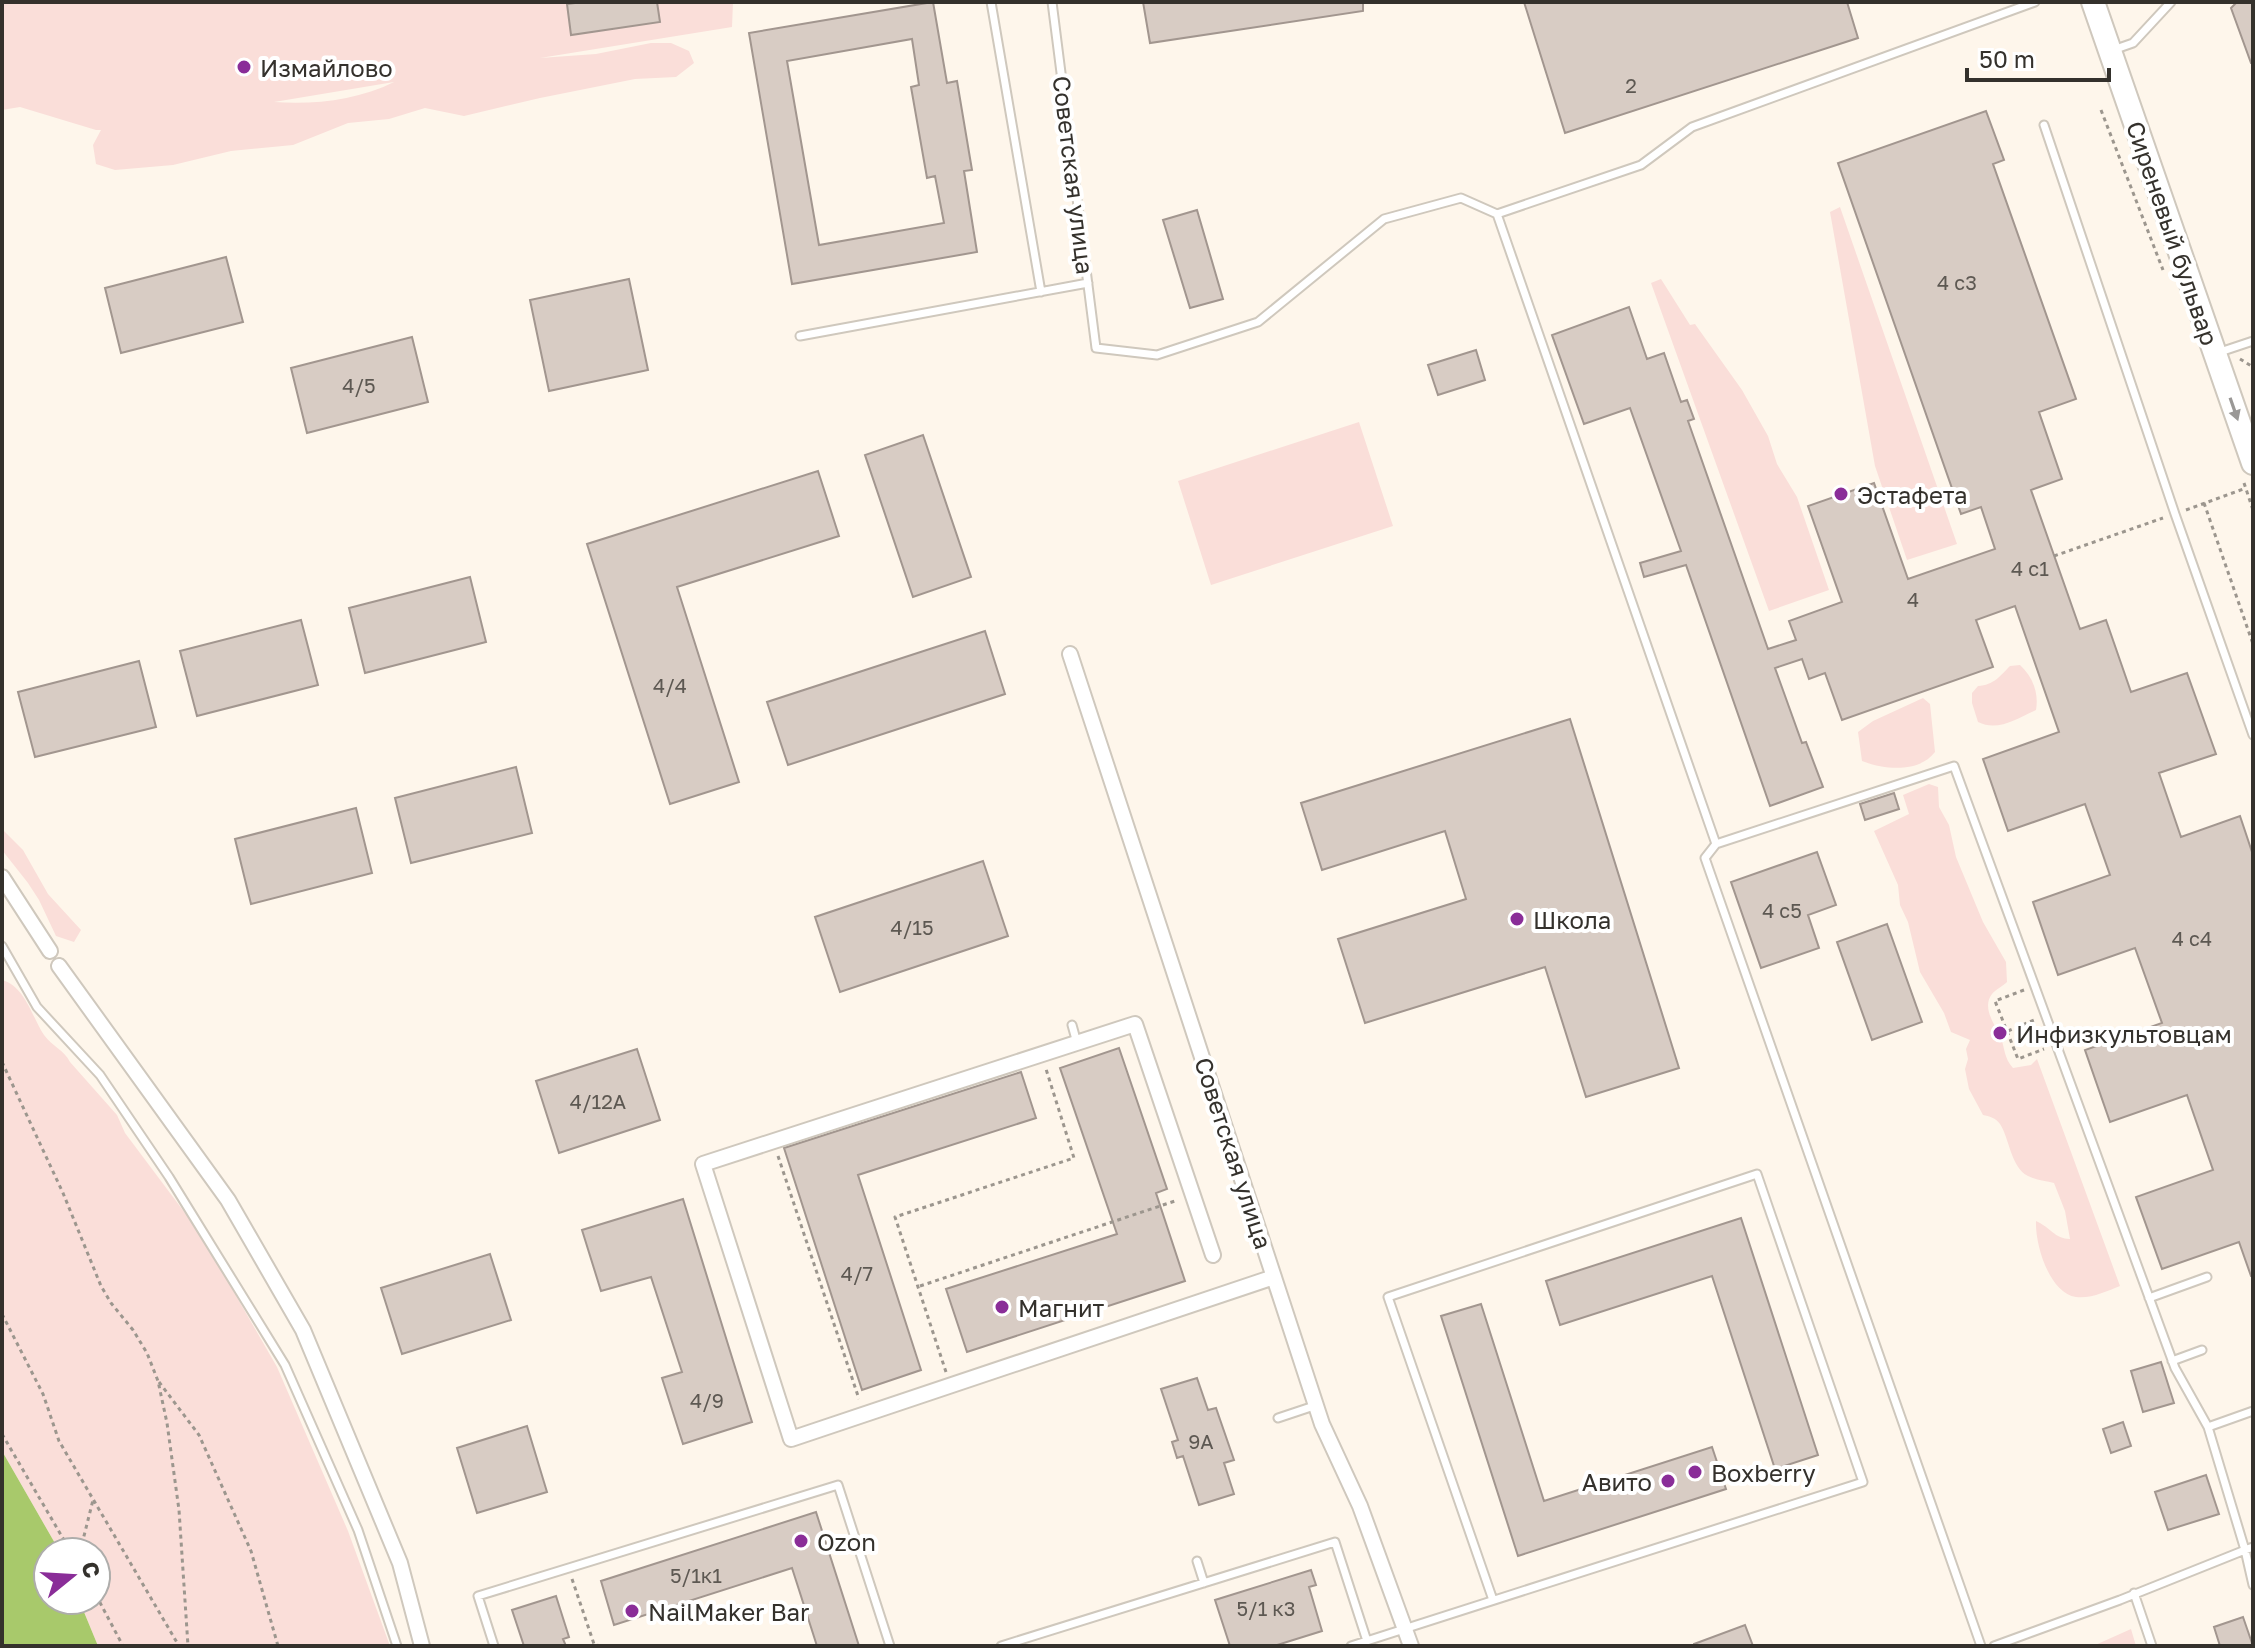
<svg xmlns="http://www.w3.org/2000/svg" width="2255" height="1648" viewBox="0 0 2255 1648" font-family="'Golos Text',sans-serif">
  <style>
    .green { fill: #faded9; fill-rule: evenodd }
    .water { fill: #a8c96b }
    .building { fill: #d8ccc4; stroke: #a2968f; stroke-width: 2; fill-rule: evenodd }
    .lines { fill: none; stroke-linecap: round; stroke-linejoin: round }
    .lane-casing { stroke: #cfc8bd; stroke-width: 11 }
    .street-casing { stroke: #cfc8bd; stroke-width: 18 }
    .secondary-casing { stroke: #cfc8bd; stroke-width: 26 }
    .path { stroke: #9c968e; stroke-width: 3; stroke-dasharray: 4 4; stroke-linecap: butt }
    .lane { stroke: #fff; stroke-width: 7 }
    .street { stroke: #fff; stroke-width: 14 }
    .secondary { stroke: #fff; stroke-width: 22 }
    .oneway { fill: #9a9896 }
    .poi-dot { fill: #8a2d98; stroke: #fff; stroke-width: 3 }
    .labels { text-anchor: middle; dominant-baseline: central; stroke-width: 8; stroke-linejoin: round; paint-order: stroke }
    .number-label { font-size: 20px; fill: #5d5852 }
    .poi-label { font-size: 24px; fill: #34312c; stroke: #fff; text-anchor: start }
    .street-label { font-size: 24px; fill: #34312c; stroke: #fff }
  </style>
  <rect width="100%" height="100%" fill="#fef6eb"/>
  <path class="green" d="M2 2H733L732 27 540 58 596 54 651 43H671L689 51 694 63 676 77 635 79 540 98 464 116 425 108 389 119 348 123 293 145 231 151 173 165 115 170 96 164 93 145 101 130H96L20 107 2 110ZM394 82C358 100 314 105 274 102Z
    M1840 207 1957 544 1907 560 1875 466 1830 212Z
    M1661 279 1690 325 1695 324 1742 390 1768 436 1777 464 1797 497 1829 590 1769 611 1651 283Z
    M1359 422 1393 526 1211 585 1178 481Z
    M2020 665C2033 677 2039 693 2036 710 2018 718 1998 732 1978 722L1972 703V693L1978 686C1994 685 2000 676 2010 666Z
    M1923 698 1930 704 1935 752C1919 773 1885 770 1862 761L1858 732 1873 721Z
    M1929 784 1938 787 1939 807 1949 825 1956 857 1983 922 2006 962 2007 982C2003 986 1995 990 1992 994 1981 1008 1996 1026 2001 1038 2005 1049 2004 1058 2013 1068L2031 1065 2037 1059 2120 1286C2107 1291 2091 1299 2076 1297 2049 1293 2035 1244 2036 1221 2050 1227 2055 1239 2070 1239L2065 1211 2054 1183C2046 1181 2036 1180 2028 1176 2011 1168 2009 1137 2000 1124 1996 1118 1989 1116 1983 1115L1969 1089 1965 1069 1968 1059 1966 1049 1970 1040 1951 1032 1944 1013 1920 972 1908 922 1900 905 1898 885 1874 831 1909 814 1903 795Z
    M2 829 23 850 48 894 81 930 74 942 56 936 39 900 28 883 2 850Z
    M2 980C25 986 32 1017 44 1035 52 1046 64 1050 70 1062L117 1115 125 1133 200 1233 277 1367 348 1531 390 1646H98L79 1600H96V1552H60L2 1451Z
    M2131 1629 2136 1646H2093Z"/>
  <path class="water" d="M2 1451 60 1552H48V1600H79L98 1646H2Z"/>
  <path class="building" d="M583 2H657L660 22 571 35 567 4Z
    M933 2 947 83 957 81 972 170 964 171 977 252 792 284 749 33ZM912 39 919 85 911 87 927 178 935 176 944 223 819 245 787 61Z
    M1143 2H1363V11L1150 43Z
    M1524 2H1847L1858 38 1565 133Z
    M2237 2H2253V63H2251L2231 8Z
    M1986 111 2004 160 1993 164 2076 399 2039 412 2062 479 2031 490 2080 629 2106 620 2131 692 2187 673 2216 754 2159 773 2181 837 2240 816 2253 855V1276H2251L2239 1242 2162 1269 2136 1197 2213 1170 2187 1095 2110 1122 2085 1050 2162 1023 2135 948 2058 975 2033 902 2110 875 2085 804 2008 831 1983 759 2059 732 2015 606 1976 620 1993 667 1842 720 1825 673 1809 679 1802 659 1775 668 1802 743 1806 742 1823 787 1770 806 1686 565 1644 577 1640 563 1681 551 1630 408 1584 424 1552 335 1629 307 1647 359 1664 353 1681 402 1687 400 1694 419 1688 421 1768 649 1796 640 1789 621 1842 602 1808 506 1874 483 1908 579 1995 549 1981 507 1961 514 1838 163Z
    M1197 210 1223 299 1190 308 1163 220Z
    M226 257 243 322 121 353 105 288Z
    M629 279 648 370 549 391 530 300Z
    M412 337 428 402 307 433 291 368Z
    M1476 350 1485 380 1438 395 1428 365Z
    M923 435 971 577 913 597 865 455Z
    M818 471 839 536 677 587 739 782 670 804 587 544Z
    M470 577 486 642 365 673 349 608Z
    M301 620 318 685 197 716 180 651Z
    M985 631 1005 694 788 765 767 702Z
    M139 661 156 727 35 757 18 692Z
    M1570 719 1679 1068 1586 1097 1545 967 1365 1023 1338 939 1466 899 1445 831 1322 870 1301 803Z
    M516 767 532 833 411 863 395 798Z
    M1894 793 1899 809 1865 820 1860 804Z
    M356 808 372 873 251 904 235 839Z
    M1817 852 1836 905 1808 915 1819 948 1761 968 1731 882Z
    M983 861 1008 936 840 992 815 917Z
    M1887 924 1922 1022 1872 1040 1837 942Z
    M1119 1048 1167 1189 1156 1193 1185 1281 967 1352 946 1289 1117 1234 1060 1068Z
    M637 1049 660 1120 559 1153 536 1081Z
    M1021 1072 1036 1118 858 1175 921 1370 862 1390 784 1148Z
    M683 1199 752 1422 683 1444 662 1378 682 1372 651 1277 601 1291 582 1230Z
    M1741 1218 1818 1455 1775 1469 1712 1276 1560 1325 1546 1281Z
    M490 1254 511 1320 402 1354 381 1288Z
    M1481 1304 1544 1501 1712 1447 1726 1489 1518 1556 1441 1316Z
    M2161 1362 2174 1403 2143 1412 2131 1371Z
    M1197 1378 1208 1410 1216 1408 1234 1460 1224 1463 1234 1494 1199 1505 1183 1456 1177 1458 1172 1442 1178 1440 1161 1389Z
    M2123 1422 2131 1446 2111 1453 2103 1429Z
    M527 1426 547 1492 477 1513 457 1448Z
    M2206 1475 2219 1514 2168 1530 2155 1492Z
    M816 1512 859 1646H817L792 1568 614 1625 601 1581Z
    M1311 1570 1316 1585 1309 1587 1322 1631 1274 1646H1230L1215 1600Z
    M556 1596 569 1637 563 1639 566 1646H524L512 1610Z
    M2243 1617 2253 1646H2220L2214 1627Z
    M1745 1625 1753 1646H1694V1644Z"/>
  <g class="lines">
    <defs>
      <path id="lane" d="M991 2 1041 292
        M1052 2 1096 348 1157 355 1258 322 1384 219 1461 198 1497 214
        M2035 2 1692 127 1641 165 1497 214 1716 844 1954 766 2175 1368 2208 1427
        M2113 50 2133 43 2171 2
        M2044 125 2175 514 2253 735
        M800 336 1088 283
        M2217 353 2253 341
        M1716 844 1705 858 1981 1646
        M2 946 37 1007 100 1075 169 1177 285 1365 358 1530 397 1646
        M1072 1025 1077 1043
        M2149 1298 2207 1277
        M2172 1361 2202 1350
        M1278 1418 1317 1405
        M2253 1547 2245 1550 2253 1585
        M1197 1561 1204 1583
        M2134 1593 2152 1646
        M494 1646 478 1596 838 1485 890 1646
        M1001 1646 1335 1542 1367 1641
        M1351 1646 1863 1482 1757 1174 1388 1297 1493 1600
        M1994 1646 2120 1600 2245 1550 2208 1427 2253 1411"/>
      <path id="street" d="M1070 654 1322 1424 1360 1506 1411 1646
        M2 877 50 951
        M59 966 228 1200 303 1330 400 1563 422 1646
        M1213 1255 1135 1024 703 1164 791 1439 1274 1277"/>
      <path id="secondary" d="M2093 2 2253 463"/>
    </defs>
    <use href="#lane" class="lane-casing"/>
    <use href="#street" class="street-casing"/>
    <use href="#secondary" class="secondary-casing"/>
    <path class="path" d="M2101 110 2163 270
      M2240 359 2253 367
      M2244 483 2253 510
      M2204 503 2253 644
      M2186 510 2246 488
      M2054 556 2163 518
      M2024 990 1995 1001 2018 1059 2044 1049
      M2008 1031 2034 1020
      M2 1062 63 1193 101 1286 111 1303 133 1330 147 1353 158 1381 167 1423 179 1510 188 1646
      M778 1156 859 1399
      M920 1286 1178 1200
      M2 1314 43 1394 59 1441 179 1646
      M946 1372 895 1217 1074 1158 1046 1069
      M159 1382 199 1435 251 1551 278 1646
      M2 1434 71 1552
      M80 1552 93 1500
      M572 1579 594 1644 600 1646
      M96 1595 123 1646"/>
    <use href="#lane" class="lane"/>
    <use href="#street" class="street"/>
    <use href="#secondary" class="secondary"/>
  </g>
  <defs><path id="oneway-solid" d="M-6-.8H1V-3.2L6.5 0L1 3.2V.8H-6Z" transform="scale(2)"/></defs>
  <use class="oneway" href="#oneway-solid" transform="translate(2234 409) rotate(71)"/>
  <g class="poi-dot">
    <circle cx="244" cy="67" r="8"/>
    <circle cx="1841" cy="494" r="8"/>
    <circle cx="1517" cy="919" r="8"/>
    <circle cx="2000" cy="1033" r="8"/>
    <circle cx="1002" cy="1307" r="8"/>
    <circle cx="1695" cy="1472" r="8"/>
    <circle cx="1668" cy="1481" r="8"/>
    <circle cx="801" cy="1541" r="8"/>
    <circle cx="632" cy="1611" r="8"/>
  </g>
  <g class="labels">
    <g class="number-label">
      <text x="1631" y="85">2</text>
      <text x="1957" y="282">4 с3</text>
      <text x="359" y="385">4/5</text>
      <text x="2030" y="568">4 с1</text>
      <text x="1913" y="599">4</text>
      <text x="670" y="685">4/4</text>
      <text x="1782" y="910">4 c5</text>
      <text x="912" y="927">4/15</text>
      <text x="2192" y="938">4 с4</text>
      <text x="598" y="1101">4/12А</text>
      <text x="857" y="1273">4/7</text>
      <text x="707" y="1400">4/9</text>
      <text x="1201" y="1441">9А</text>
      <text x="696" y="1575">5/1к1</text>
      <text x="1266" y="1608">5/1 к3</text>
    </g>
    <g class="poi-label">
      <text x="260" y="67">Измайлово</text>
      <text x="1857" y="494">Эстафета</text>
      <text x="1533" y="919">Школа</text>
      <text x="2016" y="1033">Инфизкультовцам</text>
      <text x="1018" y="1307">Магнит</text>
      <text x="1711" y="1472">Boxberry</text>
      <text x="1652" y="1481" text-anchor="end">Авито</text>
      <text x="817" y="1541">Ozon</text>
      <text x="648" y="1611">NailMaker Bar</text>
    </g>
    <g class="street-label">
      <text transform="translate(1074 175) rotate(83)">Советская улица</text>
      <text transform="translate(2173 233) rotate(71)">Сиреневый бульвар</text>
      <text transform="translate(1234 1153) rotate(72)">Советская улица</text>
    </g>
  </g>
  <rect width="2255" height="1648" fill="none" stroke="#34312c" stroke-width="8"/>
  <g transform="translate(72 1576) rotate(72)"><circle r="38" fill="#ffffff" stroke="#aeadab" stroke-width="2"/>
  <path d="M0-6L14 30L0 20L-14 30Z" fill="#8a2d98"/>
  <text y="-12" font-size="22" font-weight="bold" text-anchor="middle" fill="#34312c">С</text>
  </g>
  <path d="M1967 68v12h142v-12" fill="none" stroke="#34312c" stroke-width="4"/>
  <text x="1979" y="68" font-size="24" fill="#34312c" stroke="#ffffff" stroke-width="6" paint-order="stroke">50 m</text>
</svg>
